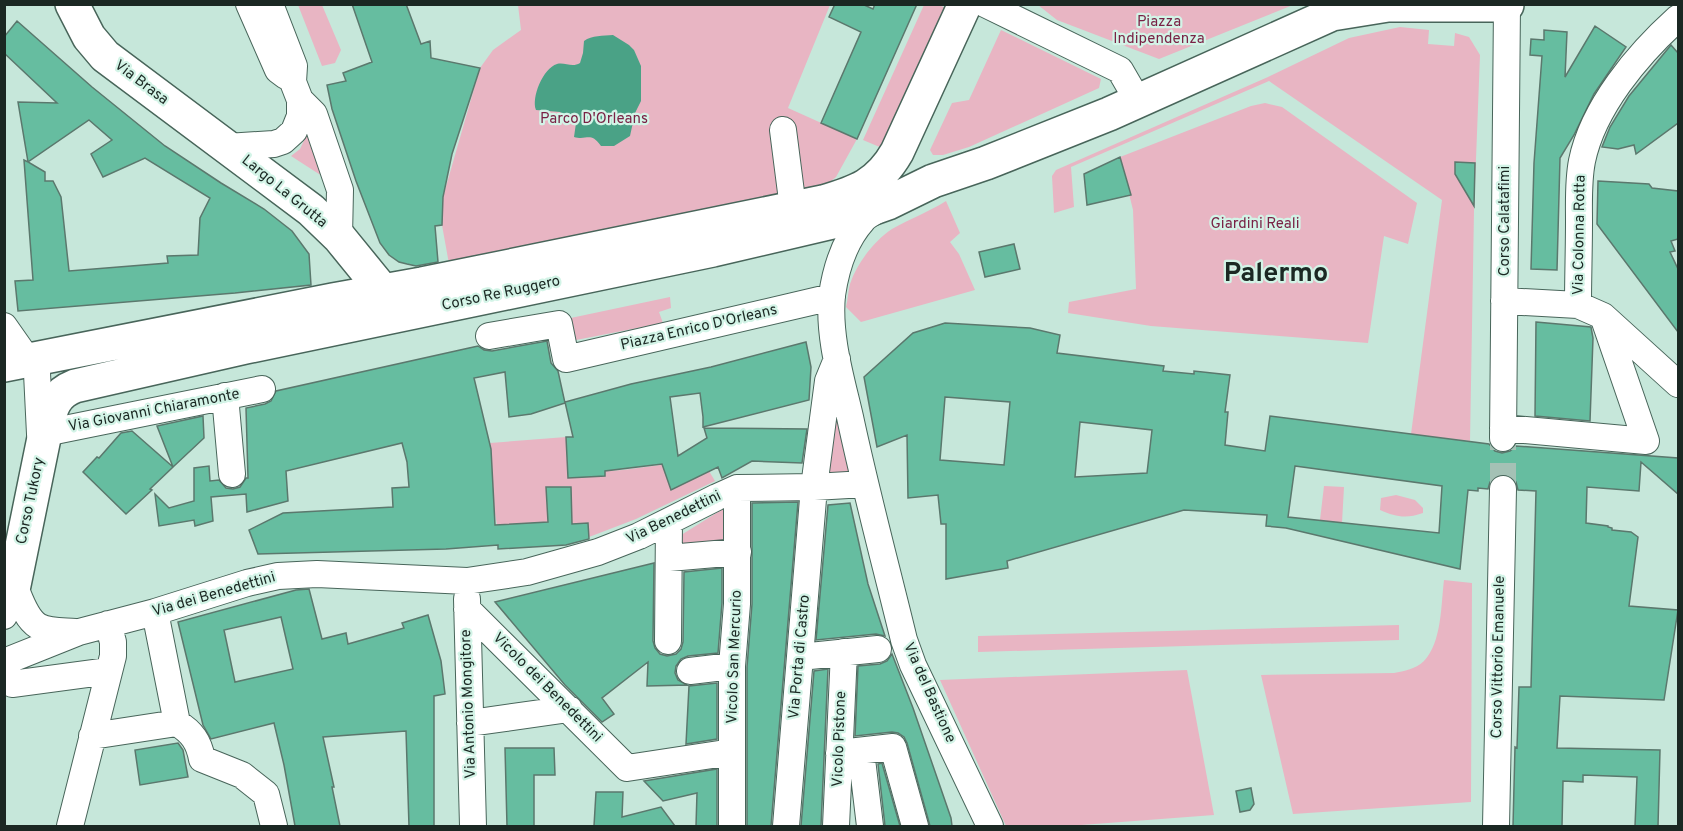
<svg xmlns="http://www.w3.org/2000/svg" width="1683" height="831" viewBox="0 0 1683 831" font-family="Overpass,sans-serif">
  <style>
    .green { fill: #e8b5c3 }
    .water { fill: #4aa286 }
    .building { fill: #66bda0; stroke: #5b786d; stroke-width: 1.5; fill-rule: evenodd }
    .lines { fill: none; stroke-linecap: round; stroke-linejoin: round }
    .minor-tunnel { stroke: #a4c1b5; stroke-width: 26; stroke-dasharray: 26 13; stroke-linecap: butt }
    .minor-casing { stroke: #48655a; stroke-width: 28 }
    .major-casing { stroke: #48655a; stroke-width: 36 }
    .minor { stroke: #fff; stroke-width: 26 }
    .major { stroke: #fff; stroke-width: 33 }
    .labels { text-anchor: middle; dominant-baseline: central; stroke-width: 4.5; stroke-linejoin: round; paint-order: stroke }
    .park-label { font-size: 15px; fill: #792245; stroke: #d3f4e7 }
    .street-label { font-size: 15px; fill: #1b2823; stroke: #d3f4e7 }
    .town-label { font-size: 27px; font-weight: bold; fill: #1b2823; stroke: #d3f4e7 }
  </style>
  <rect width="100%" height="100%" fill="#c6e7da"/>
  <path class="green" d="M298 5H322L341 50 335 63 322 66Z
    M518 5H830L788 108 857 139 836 177 825 186 449 264 442 225 443 197 480 68 493 50 521 30Z
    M924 5H939L946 8 882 148 863 140Z
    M1038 5H1293L1159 59 1057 20Z
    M1400 27 1429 30 1428 44 1454 46 1455 33 1469 37 1480 55 1474 211 1470 441 1411 434 1442 200 1269 81 1071 167 1074 207 1054 213 1052 176 1056 170 1268 77 1349 38Z
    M1001 30 1101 79 1099 88 969 147 943 155H933L930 150 952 103 969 100Z
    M1265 103 1282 107 1417 203 1408 244 1384 236 1368 343 1151 326 1068 313 1069 302 1136 289 1133 210 1120 157 1251 106Z
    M308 132 322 176 291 156 300 149Z
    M946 201 960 233 950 242 959 254 975 290 861 322 846 307C848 299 848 291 850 284 857 263 874 241 892 229 909 219 929 212 946 201Z
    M670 297 671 308 659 312 663 323 571 341 566 319Z
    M841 417 853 473 824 476 834 419Z
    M566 437 568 478 605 476V471L623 470 675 463 666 474 671 490 709 471 715 481 636 519 589 537 588 523 572 524 570 486 546 487 548 527 497 525 494 508 490 443Z
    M1324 486 1344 487 1342 523 1320 520Z
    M1396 495 1415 500 1423 508V513C1406 519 1396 517 1380 510L1381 498Z
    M726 507V542L680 547 678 537Z
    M1444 580 1472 583 1471 802 1293 814 1261 675 1394 673C1404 671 1416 669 1424 661 1442 642 1441 604 1444 580Z
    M1399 625V640L978 652V636Z
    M1187 670 1214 815 1068 826H1006L940 680Z"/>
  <path class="water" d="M613 35 629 45 634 50 641 66V101L635 113 630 136 614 146H601C590 131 587 141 574 137L576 123 560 112 536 110C531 98 543 68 557 64 565 62 572 68 580 63L583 53 584 41C592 35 603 36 613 35Z"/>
  <path class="building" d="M352 4H406L421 44 430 41 431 58 480 68 452 154 443 197 442 225 435 226 438 262 416 266 407 264 399 262 389 255 380 243 356 181 332 109 327 85 346 81 343 73 372 62Z
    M835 4H862L873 9 875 4H917L857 139 821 123 861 32 829 17Z
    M17 21 92 87 165 146 221 183 264 209 292 231 309 254 311 285 235 293 18 311 15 281 33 280 24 160 28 162 18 102 57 103 4 53V37ZM89 120 112 140 91 154 103 177 145 158 210 198 200 218 198 255 167 256 168 263 69 271 61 197 53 181H45V172L28 162Z
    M1595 26 1626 47 1594 94 1574 135 1560 158 1557 270 1531 269 1534 163 1542 56 1530 55 1531 39 1544 40V30L1567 32 1565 77Z
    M1671 45 1678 53V123L1636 154 1634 145 1618 149 1602 147 1610 127 1629 96Z
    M1120 157 1131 195 1087 205 1084 174Z
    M1455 162 1475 163 1474 206 1455 174Z
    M1598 181 1649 184 1652 188 1678 191V239L1671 241 1675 251 1670 252 1678 269V332L1597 224Z
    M1014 244 1020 269 985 277 979 252Z
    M1536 322 1591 327 1593 338 1590 421 1535 416Z
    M945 323 1030 328 1060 335 1057 353 1164 366 1163 371 1194 374V371L1230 375 1225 412H1228L1225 445 1265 451 1270 416 1489 444 1495 451 1502 453 1510 451 1516 446 1678 458V494L1641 462 1639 491 1587 487 1586 523 1608 526V527L1612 528V530L1631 532 1638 537 1629 606 1678 610 1664 700 1560 696 1557 748 1660 750 1658 826H1635L1637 777 1583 775V782L1563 781 1562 826H1513L1515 747 1517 748 1519 687H1531L1536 491 1518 490 1516 482 1510 476 1503 474 1495 476 1490 482 1488 489 1478 488V491L1468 490 1460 569 1286 528 1266 526 1267 515 1184 510 1007 561 1008 568 946 579V524H941L938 495 908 498 907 435 877 447 864 377 913 333ZM945 397 1010 402 1004 465 940 460ZM1080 422 1152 430 1147 473 1075 477ZM1295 466 1442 486 1439 533 1288 517Z
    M547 341 551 363 558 371 565 403 531 414 509 417 505 372 474 378 491 449 495 525 548 522 546 487H571L572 524 588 523 589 539 566 545 498 549V545L446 549 258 554 249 530 283 513 393 507 392 488 409 487 407 462 402 443 286 471 288 501 247 512 246 494 211 497 213 521 195 526 194 520 159 526 155 494 169 508 194 501V468L209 466 210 481 219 480 226 488 233 489 240 487 246 478H248L246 408 265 404 271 401 276 391 469 348 478 346 484 350 492 351Z
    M806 342 811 367 809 400 703 427V417L700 393 670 397 678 456 707 438 704 428 807 429 802 463 752 461 722 478 718 467 671 490 662 464 605 471V476L568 478 566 437H573L565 402 631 384 711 367Z
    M203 416 204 438 173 467 157 426Z
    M132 431 173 467 150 489 152 490 126 514 83 472 97 457 99 458 121 433Z
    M798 502 771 826H747V667L752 604V503Z
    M850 503 868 584 885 636 876 634 816 640 828 505Z
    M654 563 653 641 655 648 660 654 667 656 676 654 681 649 683 642 684 572 722 568V603L718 653 688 656 681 659 676 666 675 673 678 680 687 685 647 686 648 662 602 698 614 714 602 722 565 685 495 602Z
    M309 589 322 639 346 633 348 644 404 628 402 623 428 615 441 661 445 694 434 696V826H409L406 731 323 737 334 787H332L340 826H295L284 765 274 723 211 739 203 725 178 622 296 590ZM281 617 293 669 235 682 224 630Z
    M892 654 913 708 951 818 952 826H930L907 743 904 737 898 733 892 732 855 736 858 666 880 664 887 661Z
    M828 669 821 826H801L814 671Z
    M717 683V739L686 744 689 686Z
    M178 743 183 750 188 777 140 785 135 750Z
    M505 748H554L555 775H534V826H507Z
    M882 763 900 826H885L878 764Z
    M717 769V826H696L697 793 663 801 644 781Z
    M1251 788 1254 804 1250 810 1240 812 1236 791Z
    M596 792H623L622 817 661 807 675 826H594Z"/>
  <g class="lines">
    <path class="minor-tunnel" d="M1503 489V438"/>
    <defs>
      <path id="minor" d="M249 4 278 70 286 76
        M985 4 1120 70 1138 101
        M300 100 314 114 340 190 339 237
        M783 130 793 208
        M227 147 274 144 283 141 294 131 300 116V100L293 82 294 66 270 4
        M878 209C873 213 867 215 863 220 844 241 836 268 832 295 828 336 841 378 850 417 866 492 886 566 904 640L913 665 990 826
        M1504 301 1578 305 1603 316 1678 384
        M1578 305C1578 277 1579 249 1579 221 1579 202 1578 181 1582 161 1593 107 1638 54 1678 18
        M4 326 37 373 40 434
        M489 336 559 324 566 359 832 297
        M225 396 232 474
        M1503 428 1646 441 1603 316
        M45 433 262 389
        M1503 438 1507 5
        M669 558 738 552
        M14 585C20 598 25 618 38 626 48 632 64 631 75 632
        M467 599 473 826
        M467 609 627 768 732 752
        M4 616 14 585
        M668 641 669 521
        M800 657 878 649
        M4 662 79 632 155 612 247 583 278 576 317 574 467 581 527 572 598 552 639 536 717 497 737 488 814 487 865 484
        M690 671 732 666
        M4 679 12 684 109 671
        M177 723C192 732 199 742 202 759L242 775 266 794 274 826
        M470 723 569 709
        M92 736 177 723 155 612
        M861 751 870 826
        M839 753 893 747 915 826
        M70 826 113 656V642L108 624
        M732 826V666L737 604V488
        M786 826 814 487 828 381 837 359
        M836 826 844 652
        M1496 826 1503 489"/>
      <path id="major" d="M72 4 89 37 105 56 311 210 339 237 383 291
        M4 365 333 300 422 284 823 202C857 192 878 185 897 152L965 4
        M4 584 14 585 45 433C51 410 52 395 75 386L246 347 713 250 837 221 888 203 933 181 986 163 1109 114 1332 14 1388 5H1507"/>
    </defs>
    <use href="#minor" class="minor-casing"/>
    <use href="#major" class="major-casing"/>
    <use href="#minor" class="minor"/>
    <use href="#major" class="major"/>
  </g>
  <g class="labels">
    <g class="park-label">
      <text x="1159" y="22">Piazza<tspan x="1159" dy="17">Indipendenza</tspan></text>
      <text x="594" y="119">Parco D'Orleans</text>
      <text x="1255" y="224">Giardini Reali</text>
    </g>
    <g class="street-label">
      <text transform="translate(141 83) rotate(37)">Via Brasa</text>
      <text transform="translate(284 192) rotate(39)">Largo La Grutta</text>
      <text transform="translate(1505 221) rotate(-90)">Corso Calatafimi</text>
      <text transform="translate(1580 235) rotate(-89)">Via Colonna Rotta</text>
      <text transform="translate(501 294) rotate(-12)">Corso Re Ruggero</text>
      <text transform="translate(699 328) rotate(-13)">Piazza Enrico D'Orleans</text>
      <text transform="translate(154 411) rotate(-11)">Via Giovanni Chiaramonte</text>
      <text transform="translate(31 501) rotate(-78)">Corso Tukory</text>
      <text transform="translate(674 518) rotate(-26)">Via Benedettini</text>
      <text transform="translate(214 595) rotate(-16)">Via dei Benedettini</text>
      <text transform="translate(735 657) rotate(-88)">Vicolo San Mercurio</text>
      <text transform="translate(800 657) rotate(-85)">Via Porta di Castro</text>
      <text transform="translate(1499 657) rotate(-89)">Corso Vittorio Emanuele</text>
      <text transform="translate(547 688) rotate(45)">Vicolo dei Benedettini</text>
      <text transform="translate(929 693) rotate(66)">Via del Bastione</text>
      <text transform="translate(469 704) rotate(-92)">Via Antonio Mongitore</text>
      <text transform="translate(840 739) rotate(-88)">Vicolo Pistone</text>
    </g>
    <g class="town-label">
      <text x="1276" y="274">Palermo</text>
    </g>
  </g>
  <rect width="1683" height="831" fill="none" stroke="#1b2823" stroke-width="12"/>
</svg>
